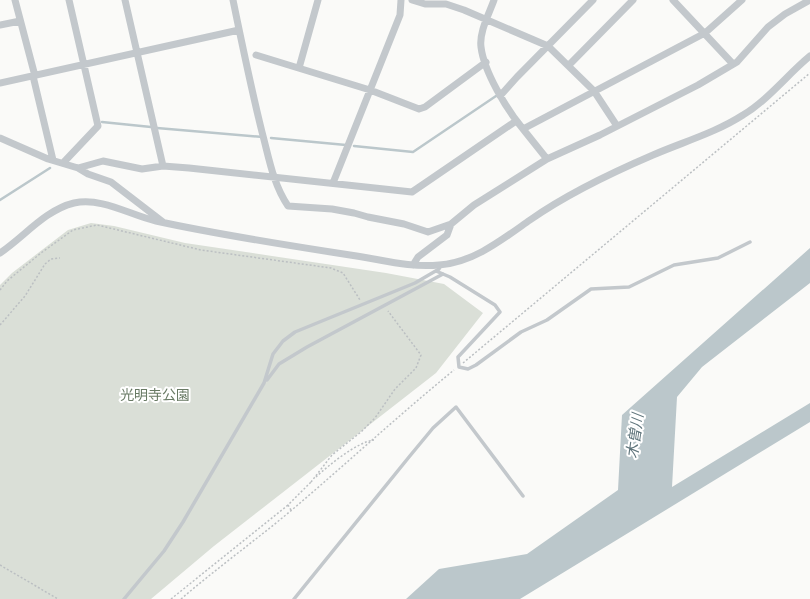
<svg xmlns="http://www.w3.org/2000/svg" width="810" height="599" viewBox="0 0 810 599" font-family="Rubik,'Noto Sans JP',sans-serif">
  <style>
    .green { fill: #dadfd7 }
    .water { fill: #bbc7cb }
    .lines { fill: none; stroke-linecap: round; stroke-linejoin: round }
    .stream { stroke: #bbc7cb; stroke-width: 2.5 }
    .path { stroke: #bbbfc2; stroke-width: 1.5; stroke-dasharray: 2 2; stroke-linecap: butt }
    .service { stroke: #c3c8cc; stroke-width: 3.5 }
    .minor { stroke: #c3c8cc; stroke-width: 7 }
    .labels { text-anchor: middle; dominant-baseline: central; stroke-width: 4; stroke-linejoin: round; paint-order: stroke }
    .park-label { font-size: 14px; fill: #687a64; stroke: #fff }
    .water-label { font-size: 15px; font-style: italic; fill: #60757c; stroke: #fff }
  </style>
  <rect width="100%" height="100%" fill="#fafaf8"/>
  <path class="green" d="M91 223 114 226 185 243 386 273 444 284 483 313 436 373 214 546 151 599H0V285L12 273 68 230Z"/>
  <path class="water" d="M810 248V283L702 367 677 397 672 487 810 403V422L520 599H406L439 569 527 554 618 490 622 415Z"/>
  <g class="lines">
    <path class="stream" d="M102 122 151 127
      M157 128 263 137
      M271 138 346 145
      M354 146 413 152 496 96
      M0 200 50 168"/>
    <path class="path" d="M0 290 7 281 41 253 73 230 97 225 201 250 331 268 343 273 360 300
      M0 325 25 296 45 264 51 259 60 258
      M463 363 810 73
      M316 477C329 465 357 442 374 440
      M311 482 332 455 361 432 375 418 395 389 416 368 421 355 388 311
      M291 510 288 505 312 481
      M0 565 58 599
      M171 599 288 505
      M181 599C217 568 256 540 293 509 347 463 399 415 454 370"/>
    <path class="service" d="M436 271 450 277 495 305 500 312 458 357 459 367 468 369 476 365 521 332 547 320 591 289 629 287 674 265 718 258 750 242
      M267 380 279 364 307 347 443 274
      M124 599 164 551 183 522 264 383 273 354 283 341 295 332 415 283 439 269 441 265
      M294 599 409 457 433 428 456 407 523 496"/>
    <path class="minor" d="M15 0 35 76
      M125 0 163 166
      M233 0C242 44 251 88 262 132 269 158 273 184 288 206L332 209 354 213 368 217 404 224 428 232 451 224
      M412 0 425 4H446L464 10 548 46 594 91 617 126
      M494 0C489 14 479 32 481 47 484 72 507 110 523 129L705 33 742 0
      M673 0 733 64
      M0 25 20 21
      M256 55 370 90 419 109 425 107 486 62
      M569 65 633 0
      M299 68 318 0
      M33 76 53 160
      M0 83 239 30
      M500 96 517 77 593 0
      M523 129 547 159
      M0 138 48 159 78 168 103 161 142 169 163 166 189 168 412 192 516 121
      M63 163 98 126 69 0
      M78 168 88 174 111 182 163 222
      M333 183 400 15 401 0
      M0 253C24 237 45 210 74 203 102 197 130 215 156 221 220 235 285 245 350 255 380 259 409 268 439 265 473 263 503 239 530 220 567 194 611 173 653 155 683 142 715 133 743 115 768 100 787 75 810 56
      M413 265 418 257 447 235 451 224 474 205 547 159 600 135 698 85 737 62 768 27 785 14 810 0"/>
  </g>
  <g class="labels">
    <g class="park-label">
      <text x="155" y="395">光明寺公園</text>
    </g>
    <g class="water-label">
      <text transform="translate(635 436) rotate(-82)">木曽川</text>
    </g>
  </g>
</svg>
